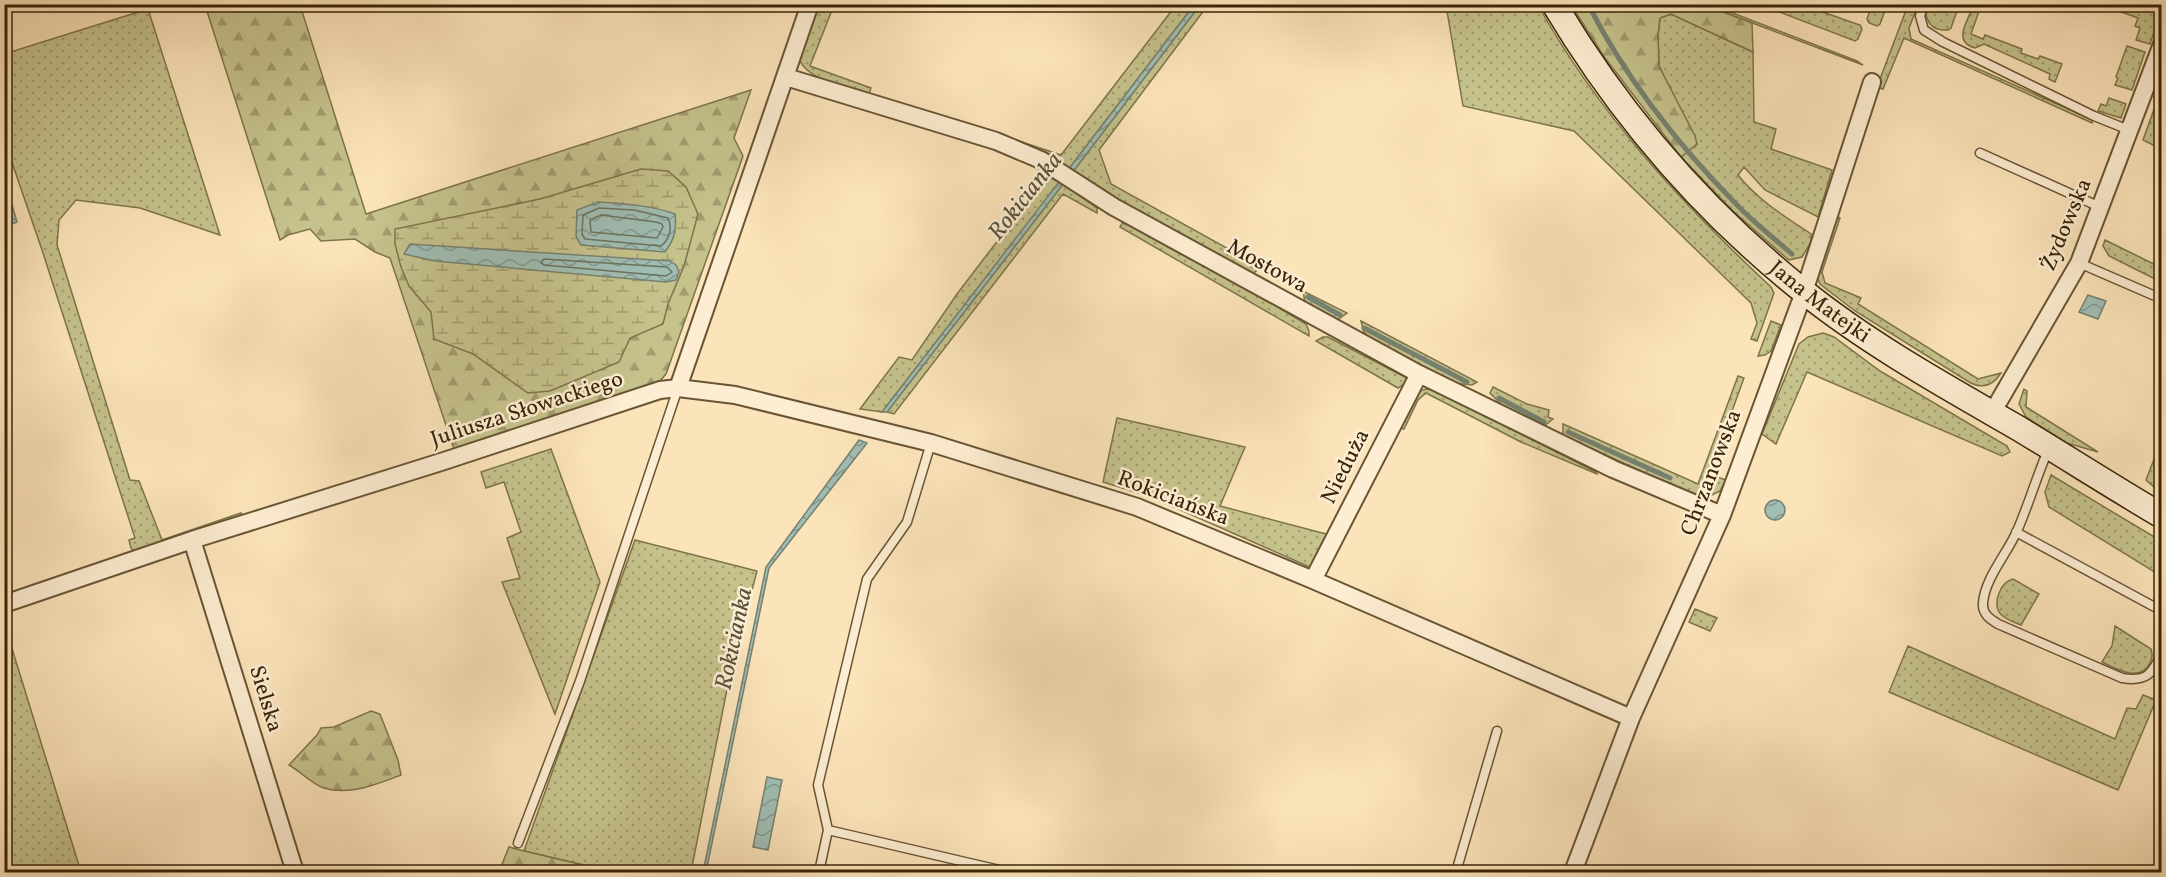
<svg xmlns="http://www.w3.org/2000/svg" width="2166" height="877" viewBox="0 0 2166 877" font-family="Vollkorn,serif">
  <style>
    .green { fill: url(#green-dots); stroke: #7e7449; stroke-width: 1.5 }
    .forest { fill: url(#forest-firs); stroke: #7e7449; stroke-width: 1.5 }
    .wetland { fill: url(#wetland-marsh); stroke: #7e7449; stroke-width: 1.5 }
    .water { fill: url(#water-waves); stroke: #76816f; stroke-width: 1.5 }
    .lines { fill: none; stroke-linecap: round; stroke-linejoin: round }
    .shore { stroke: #6c725e; stroke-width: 1.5 }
    .stream { stroke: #76816f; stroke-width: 5 }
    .lane-casing { stroke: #695534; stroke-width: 11 }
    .street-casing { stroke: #695534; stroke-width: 20 }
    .secondary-casing { stroke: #382507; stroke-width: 27 }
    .lane { stroke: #fdedd2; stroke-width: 8 }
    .street { stroke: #fdedd2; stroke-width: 16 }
    .secondary { stroke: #fdedd2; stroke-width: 24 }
    .rail-casing { stroke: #382507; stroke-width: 7 }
    .rail { stroke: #fdedd2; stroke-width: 4.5; stroke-dasharray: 14; stroke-linecap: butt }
    .labels { text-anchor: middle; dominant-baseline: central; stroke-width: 5; stroke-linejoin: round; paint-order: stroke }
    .street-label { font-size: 22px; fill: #382507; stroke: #fdedd2 }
    .water-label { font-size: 24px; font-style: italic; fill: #57533b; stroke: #fdedd2 }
  </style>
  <defs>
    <pattern id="green-dots" width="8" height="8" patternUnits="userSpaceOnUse" patternTransform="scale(1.5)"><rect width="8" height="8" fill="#c5c28b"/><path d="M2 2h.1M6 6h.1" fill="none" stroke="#a19d70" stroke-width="1.8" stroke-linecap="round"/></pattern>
    <pattern id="forest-firs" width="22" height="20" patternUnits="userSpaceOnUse" patternTransform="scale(1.5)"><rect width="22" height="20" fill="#c5c28b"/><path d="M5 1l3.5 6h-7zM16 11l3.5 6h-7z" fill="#a19d70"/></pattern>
    <pattern id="wetland-marsh" width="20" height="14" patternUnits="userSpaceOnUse" patternTransform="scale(1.5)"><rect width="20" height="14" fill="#c5c28b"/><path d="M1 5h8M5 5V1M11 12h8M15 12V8" fill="none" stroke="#a19d70"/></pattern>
    <pattern id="water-waves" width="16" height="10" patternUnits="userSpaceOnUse" patternTransform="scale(1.5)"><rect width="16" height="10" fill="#a0beb5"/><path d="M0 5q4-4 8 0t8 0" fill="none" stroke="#839a91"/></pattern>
  </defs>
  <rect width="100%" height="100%" fill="#fce4ba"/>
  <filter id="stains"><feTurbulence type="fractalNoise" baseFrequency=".00333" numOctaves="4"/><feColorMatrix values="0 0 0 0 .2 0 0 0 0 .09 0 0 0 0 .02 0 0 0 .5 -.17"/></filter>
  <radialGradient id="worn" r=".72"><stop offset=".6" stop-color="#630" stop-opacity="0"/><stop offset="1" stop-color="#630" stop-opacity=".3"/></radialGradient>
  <path class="green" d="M816 5H834L810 66 871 88 868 96C850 89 797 77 799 54 801 40 811 19 816 5Z
    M1176 5H1194L1068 170 1014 142 1013 139 1061 155Z
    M1200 5H1208L1099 150 1111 184 1261 267 1251 275 1074 177 1072 173Z
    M1446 5H1538C1598 113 1681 203 1771 287L1774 293 1757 341 1751 339 1757 323 1751 303 1574 131 1463 106Z
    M1705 5H1712L1857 61 1863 65Z
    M1761 5H1803L1860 25 1862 29 1858 39 1855 41Z
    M1872 5H1883L1886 8 1880 24 1877 26 1869 23 1867 19Z
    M1908 5H1918L1909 28 1911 39 2093 120 2092 123 1904 38 1883 89 1877 87Z
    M1930 5H1959L1951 28 1948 30C1935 31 1928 26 1926 14Z
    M2102 5H2161V12L2150 44 2136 40 2140 28 2135 26 2138 18Z
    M148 9 220 235 140 208 76 200 59 220 57 245 130 480 139 481 162 540 241 513 244 518 137 553 131 548 129 540 135 538 42 250 5 142 4 54Z
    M1971 11H1979L1971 34 1983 39 1985 35 2022 49 2021 53 2038 59 2040 56 2062 64 2055 82 2049 79 2050 74 1984 44 1975 48C1954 42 1965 26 1971 11Z
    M1671 14 1753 52 1754 122 1776 129 1771 149 1832 170 1818 217 1765 190 1744 167 1738 175C1758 200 1784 216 1811 234V242L1802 257 1789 260 1784 256 1733 211 1681 157 1697 144 1659 66 1658 36 1660 18Z
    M2127 46 2145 52 2132 90 2115 85 2118 78 2116 77Z
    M2161 90V149L2143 140Z
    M2109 98 2126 104 2121 118 2098 111 2101 104 2106 106Z
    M1047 176 1060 182 882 412 860 409 899 357 912 360 957 294Z
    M1063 184 1097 208V213L1063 194 894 414 887 412Z
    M1833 214 1840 218 1822 272 1825 283 1861 298 1858 304 1978 379 2001 373C1993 386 1982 389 1969 382L1855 311 1820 284 1817 276Z
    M1123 222 1276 306 1306 324 1309 331V336L1120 227Z
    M2105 240 2160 267 2155 277 2161 282 2109 256 2103 246Z
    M1303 291 1347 313 1337 320 1305 303Z
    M1361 321 1477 382 1472 385 1454 383 1369 337 1364 333Z
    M1771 321 1781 325 1771 351 1765 355 1758 356Z
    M1823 333 1834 337 1880 371 2007 446 2010 452 2002 456 1807 372 1776 444 1762 434 1799 344 1808 337Z
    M1323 337H1328L1405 377 1407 382 1398 388 1316 341Z
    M1738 376 1744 378 1700 499 1563 435V424L1698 484Z
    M1493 387 1527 404 1549 410 1548 417 1553 419 1544 426 1504 407 1490 393Z
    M1426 389 1434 390 1596 472 1597 474 1521 442 1426 393 1418 400 1404 429 1398 427 1417 392Z
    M2024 389 2027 391 2026 407 2098 452 2067 443 2026 417 2019 404Z
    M1117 418 1245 447 1220 506 1330 535 1312 568 1151 497 1103 482Z
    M2161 441V493L2146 480Z
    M551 449 600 582 555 714 502 582 520 578 507 538 521 532 504 482 486 488 481 472Z
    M2051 475 2161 541V576L2049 507 2045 492Z
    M1714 476 1726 480 1720 491 1706 498Z
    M635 540 757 571 730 674 691 872H613L524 851Z
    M2013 579 2039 594 2021 625C2014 622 2003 619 1999 612 1993 601 2001 582 2013 579Z
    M1695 609 1717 618 1710 631 1689 622Z
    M5 626 81 872H5Z
    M2115 626 2151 649C2153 655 2152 658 2150 663 2140 683 2116 669 2102 662L2112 646Z
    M1908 646 2115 739 2127 708 2136 709 2143 695 2156 700 2118 790 1889 692Z"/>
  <path class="forest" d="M205 5H300L366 214 751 90 734 138 743 156 666 374 658 383 454 449 390 258 375 252 355 239 321 241 310 229 288 235 280 240Z
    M1571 5H1705L1752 23 1753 52 1671 14 1660 18 1658 36 1659 66 1695 136 1697 144 1681 157 1605 58Z
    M371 711 380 714 398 760 401 775C378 784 349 796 324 788 313 785 300 771 289 765L317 735 321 728 334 727Z
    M509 847 524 851 613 872H499Z"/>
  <path class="wetland" d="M641 169 668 171 686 187 698 214 684 266 668 304 663 324 630 338 619 362 550 391 528 393 473 354 434 339 431 312 409 286 401 267 395 244V229L540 199Z"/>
  <path class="water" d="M1194 5H1200L1072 173 1068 170Z
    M4 177 17 222 6 226 4 225Z
    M1059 182 1063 184 1053 197 887 412H882Z
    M598 202C625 204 650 205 675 214 677 230 674 240 665 252L581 245 576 236 577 210Z
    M410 244 670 261 676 265 679 272 676 280 666 282 435 261 404 254Z
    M2088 295 2106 301 2098 319 2079 312Z
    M859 440 867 443 769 568 706 872H703L766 567Z
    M1765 510a10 10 0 1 1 20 0a10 10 0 1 1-20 0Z
    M767 777 782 780 768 850 753 847Z"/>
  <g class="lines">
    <path class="shore" d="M599 208 634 210 668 218C673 228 669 240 661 246L585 239 582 234 583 215Z
      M601 215 656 222 662 224 663 227 657 238 591 232 590 220Z
      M544 259 667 267 672 272 666 276 544 265 541 262Z"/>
    <path class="stream" d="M1588 4C1626 79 1679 146 1737 205 1754 223 1774 238 1792 254
      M1308 297 1340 315
      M1364 328 1467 382
      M1499 398 1544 422
      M1568 432 1670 478"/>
    <defs>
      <path id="lane" d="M1924 4 1920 16 1924 30 1943 42 2094 116 2129 130
        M1980 153 2100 207
        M2079 263 2162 299
        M2049 448C2037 475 2029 504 2017 531 2007 554 1985 578 1983 603 1982 614 1990 619 1998 624L2122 678C2147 682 2152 674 2162 653
        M2016 532 2162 611
        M828 830 1008 872
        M518 843 580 681 678 388
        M819 872 828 830 818 785 867 579 907 522 931 443
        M1456 872 1497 731"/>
      <path id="street" d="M786 77 996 141 1041 160 1114 207 1419 374 1613 469 1722 515
        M678 388 735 395 931 443 1137 507 1313 580 1631 718
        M1992 413 2079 263 2162 44
        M192 540 295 872
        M1313 580 1419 374
        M4 604 192 540 441 462 660 390 678 388 810 4
        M1573 872 1631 718 1722 515 1804 292 1872 82"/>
      <g id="secondary">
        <path id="s1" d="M1554 4C1620 115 1703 211 1803 291 1869 344 1945 386 2018 428 2066 457 2113 487 2162 516"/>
      </g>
    </defs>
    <use href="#lane" class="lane-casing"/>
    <use href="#street" class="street-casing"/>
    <use href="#secondary" class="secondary-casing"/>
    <use href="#lane" class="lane"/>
    <use href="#street" class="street"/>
    <use href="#secondary" class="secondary"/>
    <defs>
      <path id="rail" d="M4 10 23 4"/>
    </defs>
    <use href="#rail" class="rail-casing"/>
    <use href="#rail" class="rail"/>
  </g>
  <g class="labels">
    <g class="street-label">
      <text transform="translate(2067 225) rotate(-67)">Żydowska</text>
      <text transform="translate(1267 267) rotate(29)">Mostowa</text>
      <text stroke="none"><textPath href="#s1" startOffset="402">Jana Matejki</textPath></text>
      <text transform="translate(527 410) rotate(-18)">Juliusza Słowackiego</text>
      <text transform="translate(1346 467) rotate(-63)">Nieduża</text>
      <text transform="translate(1712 473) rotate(-69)">Chrzanowska</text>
      <text transform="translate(1173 499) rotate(21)">Rokiciańska</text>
      <text transform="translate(265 699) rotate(73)">Sielska</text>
    </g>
    <g class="water-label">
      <text transform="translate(1026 197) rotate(-52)">Rokicianka</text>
      <text transform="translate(735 639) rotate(-78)">Rokicianka</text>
    </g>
  </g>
  <rect width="2166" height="877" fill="none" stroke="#fce4ba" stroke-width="24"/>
  <rect x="6" y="6" width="2154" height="865" fill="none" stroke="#382507" stroke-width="3"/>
  <rect x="12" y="12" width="2142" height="853" fill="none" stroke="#382507" stroke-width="1.5"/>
  <rect width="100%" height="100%" filter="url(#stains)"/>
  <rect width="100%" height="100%" fill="url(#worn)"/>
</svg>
